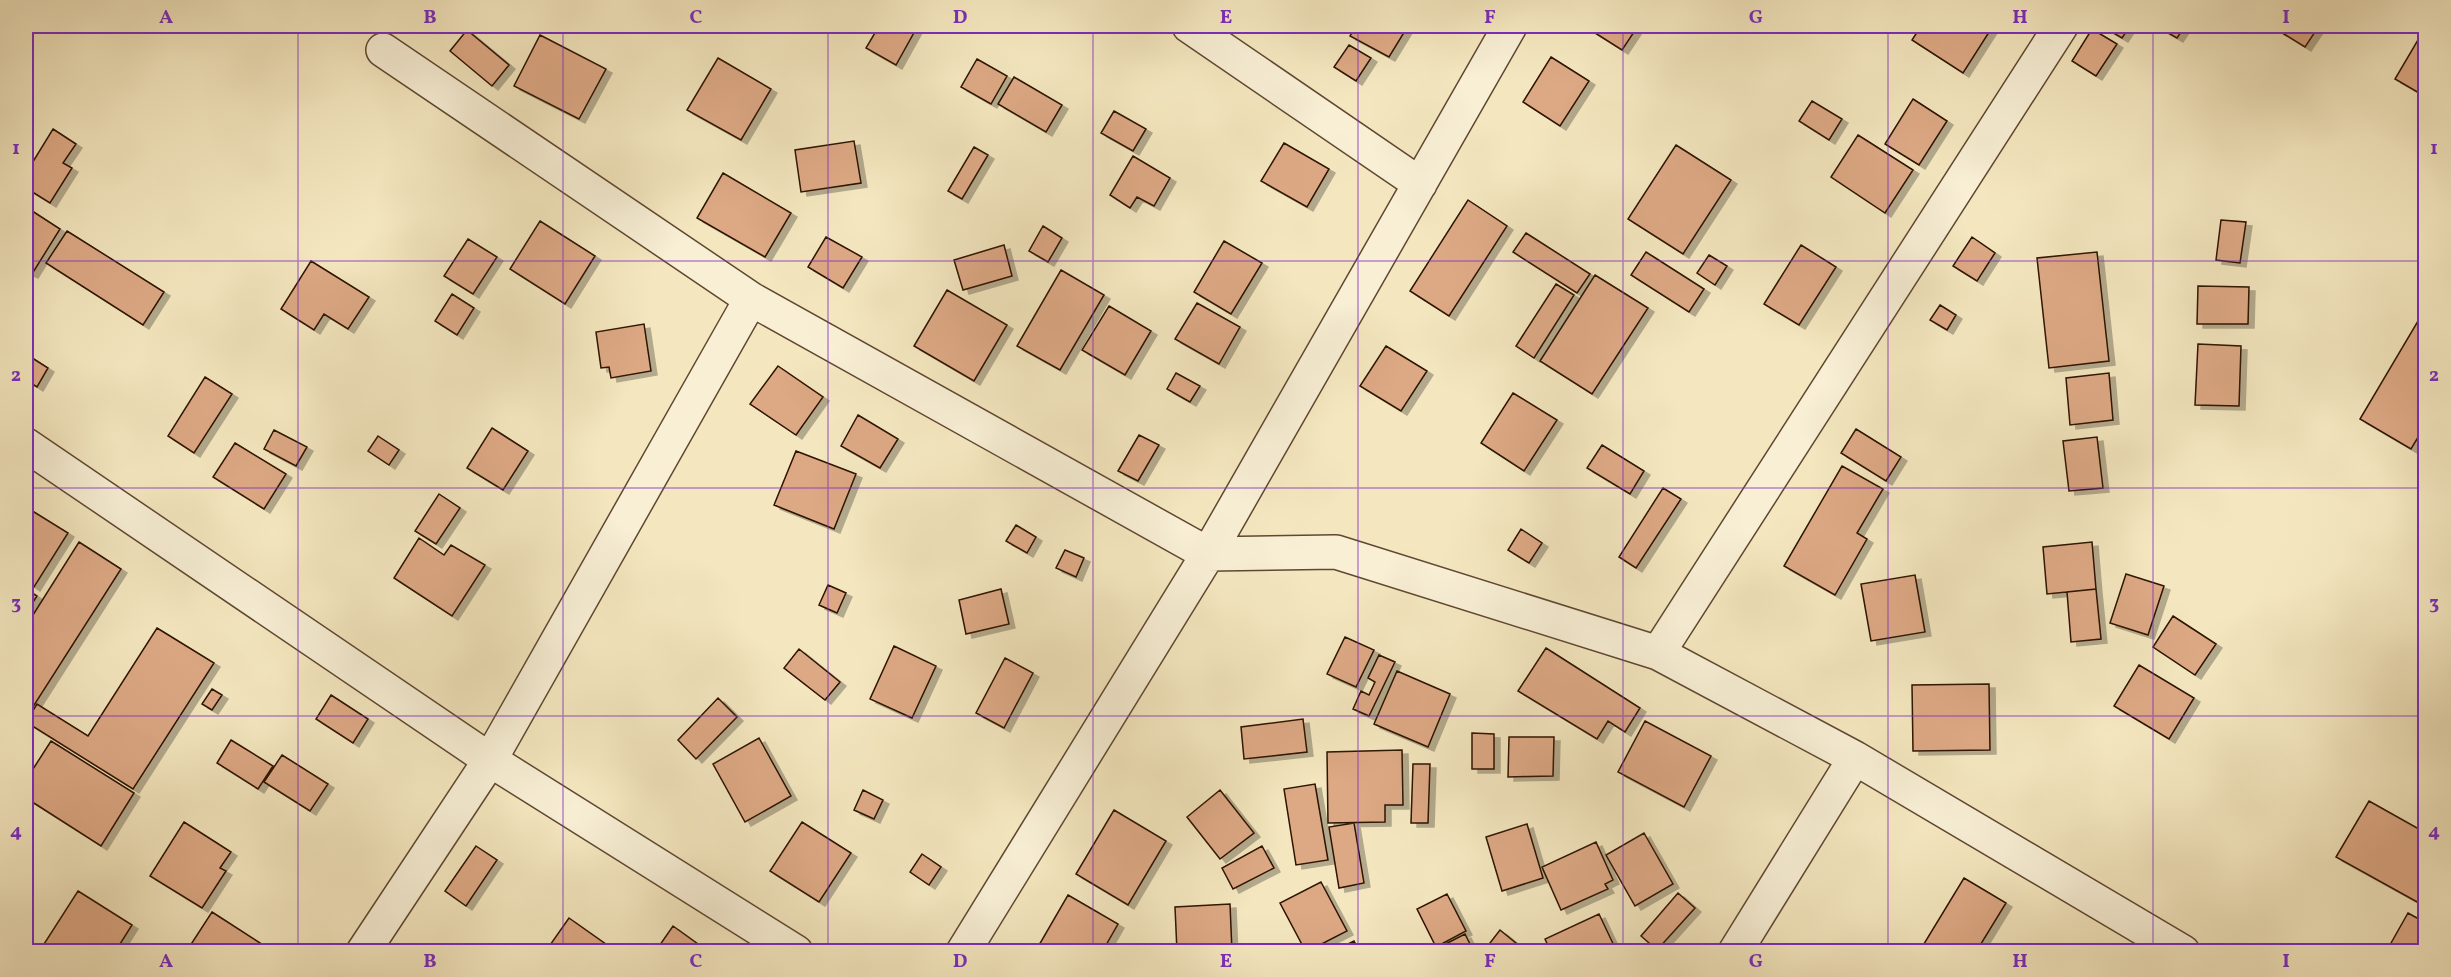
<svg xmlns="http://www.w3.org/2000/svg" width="2451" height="977" viewBox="0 0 2451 977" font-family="Vollkorn,serif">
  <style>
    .building { fill: #dda985; stroke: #2d1200; stroke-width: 1.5; filter: url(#shadow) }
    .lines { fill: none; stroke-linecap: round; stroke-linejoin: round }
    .minor-casing { stroke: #5f4730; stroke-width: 36 }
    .minor { stroke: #f8efd5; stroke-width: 33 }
    .grid { fill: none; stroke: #7b2cbf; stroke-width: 1.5; stroke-opacity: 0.55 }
    .neatline { fill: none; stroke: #7b2cbf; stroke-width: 2 }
    .grid-label { font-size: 20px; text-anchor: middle; font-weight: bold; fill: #7b2cbf }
  </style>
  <defs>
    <filter id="shadow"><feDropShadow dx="6" dy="4" stdDeviation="0" flood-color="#0004"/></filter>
  </defs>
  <rect width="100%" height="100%" fill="#f4e7bf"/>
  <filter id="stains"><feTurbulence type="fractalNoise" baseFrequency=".00333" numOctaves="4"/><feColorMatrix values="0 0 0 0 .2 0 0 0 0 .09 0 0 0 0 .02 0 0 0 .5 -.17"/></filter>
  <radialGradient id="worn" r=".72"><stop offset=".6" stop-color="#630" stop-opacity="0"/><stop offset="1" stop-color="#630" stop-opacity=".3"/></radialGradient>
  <path class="building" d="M879 26H910L916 29 896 65 866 48Z
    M1356 26H1408L1389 57 1350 36Z
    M1584 26H1638L1622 50Z
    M1921 26H1993L1963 73 1912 40Z
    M2106 26H2130L2122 38 2105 28Z
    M2156 26H2185L2177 38Z
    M2271 26H2319L2305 47Z
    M2092 29 2117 44 2096 76 2072 61Z
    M467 30 509 65 492 86 450 51Z
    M2422 33 2426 36V97L2395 79Z
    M540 35 606 69 579 119 514 86Z
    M1349 45 1371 58 1356 81 1334 67Z
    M1551 57 1589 81 1560 126 1523 102Z
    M718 58 771 89 741 140 687 110Z
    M977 59 1007 76 991 104 961 87Z
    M1014 77 1062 105 1046 132 998 104Z
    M1913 99 1947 121 1919 165 1885 144Z
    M1812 101 1842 119 1829 140 1799 121Z
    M1114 111 1146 129 1133 151 1101 133Z
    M53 129 76 144 63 163 72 168 50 203 26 188V173Z
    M1858 135 1913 170 1885 213 1831 177Z
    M854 141 861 183 801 192 795 150Z
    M1284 143 1329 169 1307 207 1261 181Z
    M1676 145 1731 180 1683 254 1628 219Z
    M974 147 988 155 962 199 948 191Z
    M1133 156 1170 178 1154 206 1137 197 1130 208 1110 195Z
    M723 173 791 213 765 257 697 218Z
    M1468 200 1507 226 1449 316 1410 291Z
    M26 207 60 229 32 274 26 271Z
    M2221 220 2246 222 2240 263 2216 260Z
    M540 221 595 256 565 304 510 269Z
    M1043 226 1062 238 1048 262 1029 251Z
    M67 231 164 292 143 325 46 263Z
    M1526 233 1590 274 1577 293 1513 252Z
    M826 237 862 257 843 288 808 267Z
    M1972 237 1995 253 1977 281 1953 266Z
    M468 239 497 257 473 294 444 276Z
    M1224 241 1262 263 1231 314 1194 292Z
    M1004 245 1012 276 963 290 954 260Z
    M1801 245 1836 267 1799 325 1764 304Z
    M1646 252 1704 289 1689 312 1631 275Z
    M2097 252 2109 361 2049 368 2037 258Z
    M1709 255 1727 266 1715 285 1697 273Z
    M311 261 369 297 348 329 324 314 314 330 281 309Z
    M1061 270 1104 295 1060 370 1017 346Z
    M1595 275 1648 308 1592 394 1540 361Z
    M1556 284 1574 295 1534 358 1516 346Z
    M2198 286 2249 287 2248 324H2197Z
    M947 290 1007 325 974 381 914 346Z
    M452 294 474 308 457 335 435 321Z
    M1197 303 1240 327 1219 364 1175 339Z
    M1940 305 1956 315 1947 330 1930 320Z
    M1109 306 1151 331 1125 375 1082 350Z
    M2418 321 2426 326V424L2411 449 2360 419Z
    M644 324 651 371 611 378 609 367 601 368 596 332Z
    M2198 344 2241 346 2239 406 2195 405Z
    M1386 346 1427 371 1401 411 1360 386Z
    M26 354 48 368 37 387 26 380Z
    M778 366 823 397 796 435 750 404Z
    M1176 373 1200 386 1190 402 1167 389Z
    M2109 373 2113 420 2070 425 2066 378Z
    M205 377 232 394 194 453 168 436Z
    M1513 393 1557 420 1524 471 1481 443Z
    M858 415 898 439 880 468 841 446Z
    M492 428 528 451 503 490 467 468Z
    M1856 429 1901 457 1886 481 1841 453Z
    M274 430 307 447 296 466 264 449Z
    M1139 435 1159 445 1138 481 1118 471Z
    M378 436 399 450 389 465 368 451Z
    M2097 437 2103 488 2069 491 2063 441Z
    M235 443 286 474 264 509 213 477Z
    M1602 445 1644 471 1630 494 1587 468Z
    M796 451 856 474 834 529 774 505Z
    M1842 466 1883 489 1857 533 1867 539 1835 595 1784 566Z
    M1663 488 1681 499 1636 568 1619 557Z
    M439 494 460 508 436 544 415 531Z
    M26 507 68 533 34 587 26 581Z
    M1016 525 1036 537 1027 553 1006 541Z
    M1521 529 1542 543 1529 563 1508 550Z
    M419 538 444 555 451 545 485 565 452 616 394 578Z
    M79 542 121 569 31 710 26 706V626Z
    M2092 542 2096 589 2047 594 2043 547Z
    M1065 550 1084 558 1076 577 1056 568Z
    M2126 574 2164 586 2148 635 2110 623Z
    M1915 575 1925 632 1871 641 1861 584Z
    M828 585 846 593 837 613 819 605Z
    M26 589 37 596 26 613Z
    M1001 589 1009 624 966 634 959 600Z
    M2096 589 2101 639 2071 642 2067 592Z
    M2173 616 2216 644 2195 675 2153 647Z
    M157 628 214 663 133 789 26 722 37 704 88 736Z
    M1345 637 1374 650 1356 687 1327 674Z
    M894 646 936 666 912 718 870 699Z
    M1546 648 1640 708 1625 732 1608 721 1597 739 1518 691Z
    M799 649 840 682 825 700 784 668Z
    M1379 655 1395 662 1369 716 1353 709 1361 691 1369 695 1375 682 1368 678Z
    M1005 658 1033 673 1004 728 976 713Z
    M2139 665 2194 698 2169 739 2114 706Z
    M1397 671 1450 694 1428 747 1374 724Z
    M1989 684 1990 750 1913 751 1912 685Z
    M212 689 222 695 212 710 202 704Z
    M331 695 368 719 353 743 316 719Z
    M718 698 737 717 696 759 678 740Z
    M1303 719 1307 752 1244 759 1241 727Z
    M1645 721 1711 756 1684 807 1618 772Z
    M1472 733 1494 734V769H1472Z
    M1509 737H1554L1553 776 1508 777Z
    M759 738 791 796 745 822 713 764Z
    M231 740 273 766 258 789 217 763Z
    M51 741 134 793 101 846 26 798V780Z
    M1402 750 1403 805H1385V822L1328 823 1327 752Z
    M282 755 328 784 310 811 264 782Z
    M1413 764H1430L1428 823H1411Z
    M1315 784 1328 860 1296 865 1284 789Z
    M863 790 883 800 874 819 854 810Z
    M1220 790 1254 833 1220 859 1187 817Z
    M2369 801 2426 833V891L2419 903 2336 857Z
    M1114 810 1166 841 1128 905 1076 874Z
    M184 822 231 852 220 868 226 871 202 908 150 876Z
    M802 822 851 853 819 902 770 871Z
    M1354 823 1364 883 1339 888 1329 827Z
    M1527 824 1543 878 1502 891 1486 837Z
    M1644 833 1673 884 1635 906 1606 855Z
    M1596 842 1613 880 1605 884 1608 889 1561 910 1542 867Z
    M476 846 497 860 466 906 445 891Z
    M1262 846 1274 868 1233 889 1222 868Z
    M922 854 941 867 929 885 910 872Z
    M1964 878 2006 903 1976 952H1919Z
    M1321 882 1347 931 1306 952 1280 903Z
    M78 891 132 925 115 952H55L44 944Z
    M1678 893 1695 908 1657 950 1641 936Z
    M1447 894 1466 931 1436 947 1417 909Z
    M1068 895 1118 924 1102 952H1035Z
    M1230 904 1232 952H1177L1175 907Z
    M212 912 271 950 270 952H186Z
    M2408 913 2426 923V938L2418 950 2420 952H2386Z
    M1599 914 1617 952H1551L1545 939Z
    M569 918 617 952H559L550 945Z
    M673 926 709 952H655Z
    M1500 930 1527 952H1483Z
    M1465 934 1474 952H1430Z
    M1354 941 1360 952H1332Z"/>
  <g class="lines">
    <defs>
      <path id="minor" d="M1189 26 1420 184
        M383 50 751 299 1208 554 1336 552 1658 653 1855 758 2183 952
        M26 445 490 760 796 952
        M1658 653 2061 26
        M363 952 490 760 751 299
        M963 952 1208 554 1510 26
        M1735 952 1855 758"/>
    </defs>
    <use href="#minor" class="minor-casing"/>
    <use href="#minor" class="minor"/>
  </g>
  <path class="grid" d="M298 26V952M563 26V952M828 26V952M1093 26V952M1358 26V952M1623 26V952M1888 26V952M2153 26V952M26 261H2426M26 488H2426M26 716H2426"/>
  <rect width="2451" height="977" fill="none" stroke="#f4e7bf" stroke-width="66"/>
  <rect x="33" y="33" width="2385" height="911" class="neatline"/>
  <g class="grid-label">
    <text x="166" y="23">A</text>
    <text x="430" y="23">B</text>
    <text x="696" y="23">C</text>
    <text x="960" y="23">D</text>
    <text x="1226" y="23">E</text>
    <text x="1490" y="23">F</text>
    <text x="1756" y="23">G</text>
    <text x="2020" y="23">H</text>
    <text x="2286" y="23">I</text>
    <text x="16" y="154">1</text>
    <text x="2434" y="154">1</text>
    <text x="16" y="381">2</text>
    <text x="2434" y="381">2</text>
    <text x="16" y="609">3</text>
    <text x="2434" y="609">3</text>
    <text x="16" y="837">4</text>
    <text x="2434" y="837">4</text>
    <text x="166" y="967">A</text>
    <text x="430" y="967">B</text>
    <text x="696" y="967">C</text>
    <text x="960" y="967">D</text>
    <text x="1226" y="967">E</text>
    <text x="1490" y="967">F</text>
    <text x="1756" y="967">G</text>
    <text x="2020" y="967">H</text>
    <text x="2286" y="967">I</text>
  </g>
  <rect width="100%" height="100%" filter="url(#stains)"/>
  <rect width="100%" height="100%" fill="url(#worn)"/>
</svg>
